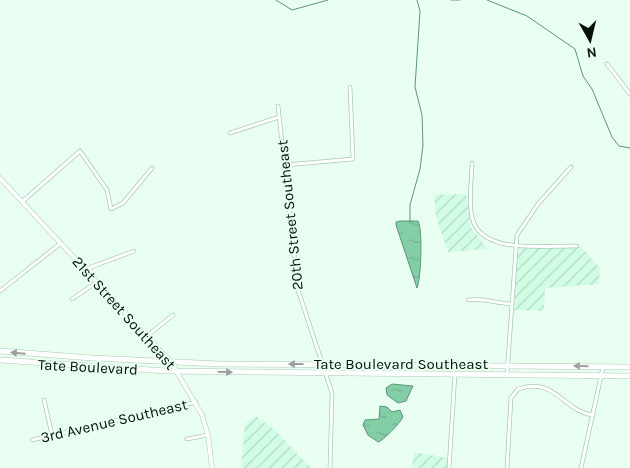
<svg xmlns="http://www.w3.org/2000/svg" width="630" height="468" viewBox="0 0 630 468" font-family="Karla,sans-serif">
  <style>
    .industrial { fill: url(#industrial-furrows) }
    .water { fill: url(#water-ripples); stroke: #5d9578 }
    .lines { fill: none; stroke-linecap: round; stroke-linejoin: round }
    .stream { stroke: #5d9578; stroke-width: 1 }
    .minor-casing { stroke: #a8cab7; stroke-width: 4.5 }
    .tertiary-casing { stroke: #a8cab7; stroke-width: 5 }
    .primary-casing { stroke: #a8cab7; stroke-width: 6 }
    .minor { stroke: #fff; stroke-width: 3 }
    .tertiary { stroke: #fff; stroke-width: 4 }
    .primary { stroke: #fff; stroke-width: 5 }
    .oneway { fill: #9b9f9d }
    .labels { text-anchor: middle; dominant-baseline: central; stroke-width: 4; stroke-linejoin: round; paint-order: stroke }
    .street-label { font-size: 15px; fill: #041009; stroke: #e9fff2 }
  </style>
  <defs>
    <pattern id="industrial-furrows" width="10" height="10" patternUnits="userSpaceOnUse" patternTransform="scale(1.25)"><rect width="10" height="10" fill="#d2fde5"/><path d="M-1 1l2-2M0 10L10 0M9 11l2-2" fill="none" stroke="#b3d8c3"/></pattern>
    <pattern id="water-ripples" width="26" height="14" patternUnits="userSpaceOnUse" patternTransform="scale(1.25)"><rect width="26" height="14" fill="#83cea7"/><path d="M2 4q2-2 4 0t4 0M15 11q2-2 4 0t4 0" fill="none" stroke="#70b08e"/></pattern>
  </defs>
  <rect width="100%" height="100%" fill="#e9fff2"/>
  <path class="industrial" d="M466 194 471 228 488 249 448 252 436 217 434 195Z
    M518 247H581L600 268 599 284 545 288 544 311 514 310Z
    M256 416 275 430 311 468H241L245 424Z
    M414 452 448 458 447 468H412Z"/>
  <path class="water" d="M400 221H418C423 230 421 279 417 288L396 225V222Z
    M392 384 413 386 406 401 398 403 387 395 386 388Z
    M380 406 387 407 392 412 400 410 403 417C400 423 383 441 378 442L368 435 363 425 365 420 379 419Z"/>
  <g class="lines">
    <path class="stream" d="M276 0 292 10 328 0
      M451 0H460
      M487 0 527 16 575 49 583 76 592 89 612 137 619 146 630 148
      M410 222V205L420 169 423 145 422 115 415 87 420 11 417 0"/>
    <defs>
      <path id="minor" d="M607 64 630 94
        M278 106 298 290 332 393 330 468
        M230 133 279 117
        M472 163C472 180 468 200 472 217 480 256 547 245 577 246
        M285 165 353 159 350 87
        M23 201 80 151 107 190 111 209 123 203 152 168
        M86 269 134 251
        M0 291 61 243
        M72 299 97 282
        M468 300C481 297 498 304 512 304
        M147 336 173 315
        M507 374 517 235 538 204 571 167
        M44 400 52 435
        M187 439 208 435
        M32 440 196 402
        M449 468 455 374
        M507 468 511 398 518 389C555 376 564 412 593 415
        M581 468 603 367"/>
      <path id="tertiary" d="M0 178 171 362 202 415 208 435 212 468"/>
      <path id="primary" d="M0 351 92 358 220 364 630 367
        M0 360 166 371 630 376"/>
    </defs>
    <use href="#minor" class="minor-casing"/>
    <use href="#tertiary" class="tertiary-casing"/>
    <use href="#primary" class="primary-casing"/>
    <use href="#minor" class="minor"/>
    <use href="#tertiary" class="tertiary"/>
    <use href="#primary" class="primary"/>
  </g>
  <defs><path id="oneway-solid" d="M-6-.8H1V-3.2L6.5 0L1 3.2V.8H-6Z" transform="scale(1.25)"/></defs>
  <g class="oneway">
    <use href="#oneway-solid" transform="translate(18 353) rotate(-175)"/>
    <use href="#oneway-solid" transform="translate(296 364) rotate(180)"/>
    <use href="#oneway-solid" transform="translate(581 366) rotate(-179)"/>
    <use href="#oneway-solid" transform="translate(225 372) rotate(1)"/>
  </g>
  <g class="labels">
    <g class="street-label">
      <text transform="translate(290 215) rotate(-96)">20th Street Southeast</text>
      <text transform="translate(124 313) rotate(48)">21st Street Southeast</text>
      <text x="401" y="364">Tate Boulevard Southeast</text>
      <text transform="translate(88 367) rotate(3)">Tate Boulevard</text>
      <text transform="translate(114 421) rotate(-13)">3rd Avenue Southeast</text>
    </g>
  </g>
  <g transform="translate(590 40) rotate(172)" stroke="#e9fff2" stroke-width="4" paint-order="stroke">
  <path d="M0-4L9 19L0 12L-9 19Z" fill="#041009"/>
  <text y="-8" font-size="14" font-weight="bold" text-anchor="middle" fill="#041009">N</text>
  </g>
</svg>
